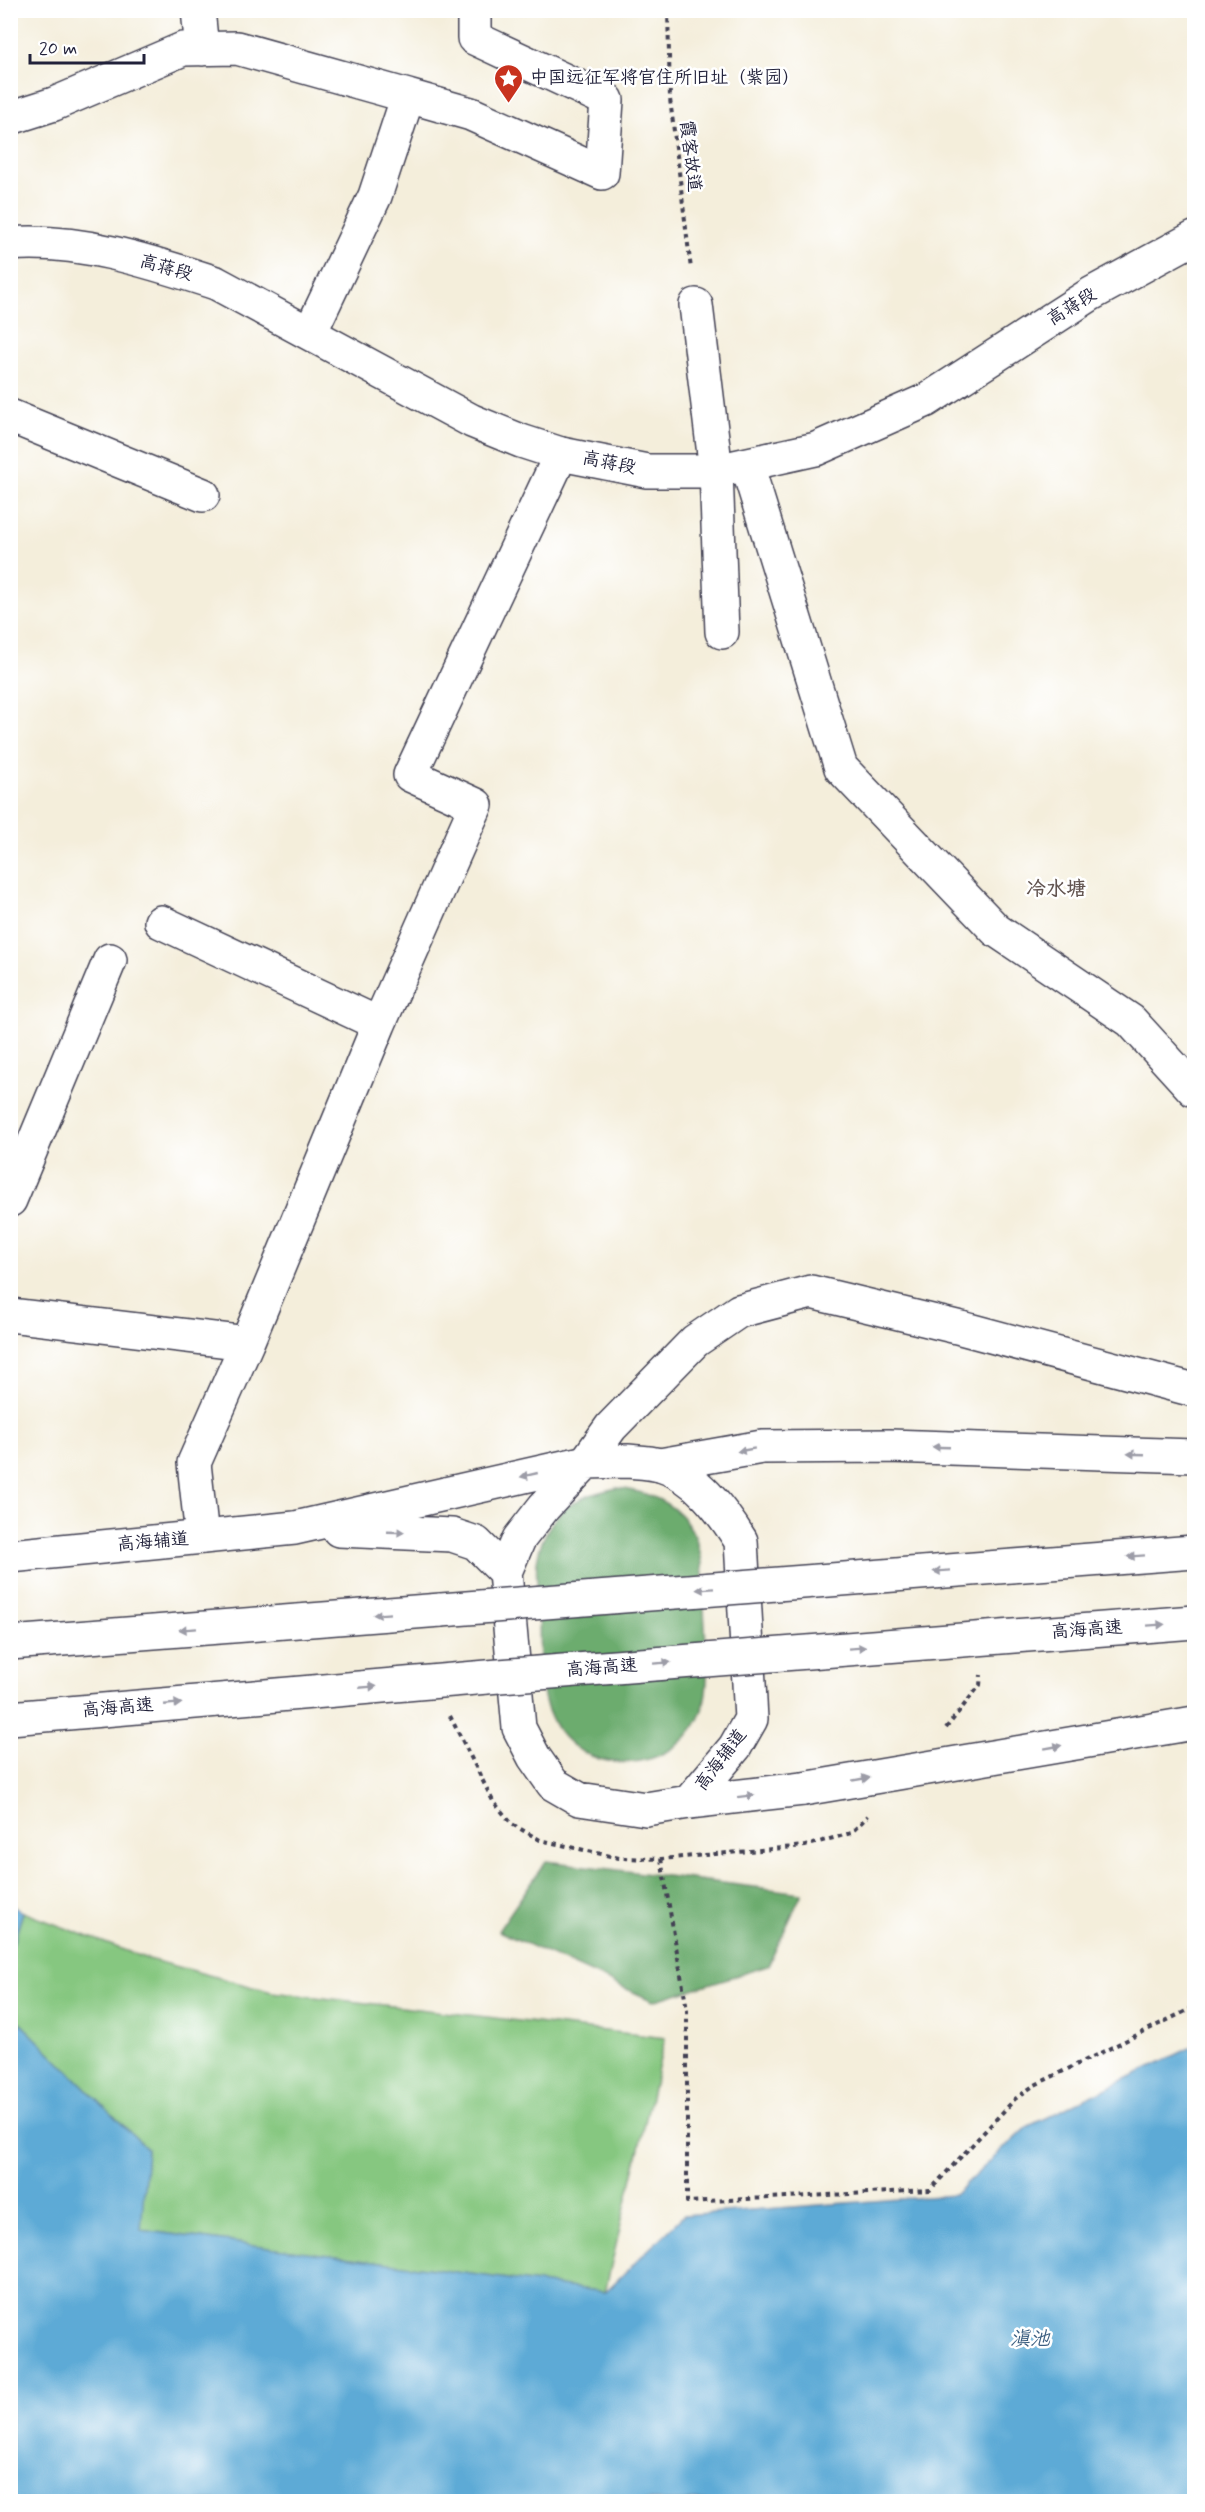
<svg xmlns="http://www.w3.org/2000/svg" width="1205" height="2512" viewBox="0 0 1205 2512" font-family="Mynerve,'LXGW WenKai TC',sans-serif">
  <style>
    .green { fill: #86c780; stroke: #54745e; stroke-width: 1.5 }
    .forest { fill: #6cac6e; stroke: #476754; stroke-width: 1.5 }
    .water { fill: #5daad6; stroke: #406688; stroke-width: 1.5 }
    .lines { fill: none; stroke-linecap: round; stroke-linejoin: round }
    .minor-casing { stroke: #424153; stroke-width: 36 }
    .major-casing { stroke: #424153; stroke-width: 36 }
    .highway-casing { stroke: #424153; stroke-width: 36 }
    .path { stroke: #424153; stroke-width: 4; stroke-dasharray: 4.5 4.5; stroke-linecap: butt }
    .minor { stroke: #fff; stroke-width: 33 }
    .major { stroke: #fff; stroke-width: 33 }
    .highway { stroke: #fff; stroke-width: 33 }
    .highway-bridge-casing { stroke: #424153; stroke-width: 36; stroke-linecap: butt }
    .highway-bridge { stroke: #fff; stroke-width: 33 }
    .oneway { fill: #9c9ca7 }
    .labels { text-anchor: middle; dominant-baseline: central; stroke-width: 5; stroke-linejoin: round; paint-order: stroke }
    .poi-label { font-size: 18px; fill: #22223b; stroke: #fff; text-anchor: start }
    .street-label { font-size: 18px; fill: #22223b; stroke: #fff }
    .neighbourhood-label { font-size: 20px; font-weight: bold; fill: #635551; stroke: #fff }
    .water-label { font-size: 20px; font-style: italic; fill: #3d5f81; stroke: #fff }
  </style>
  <rect width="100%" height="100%" fill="#fff"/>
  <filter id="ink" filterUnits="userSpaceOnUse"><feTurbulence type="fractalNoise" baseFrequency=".0167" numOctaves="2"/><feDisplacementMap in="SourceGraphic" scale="12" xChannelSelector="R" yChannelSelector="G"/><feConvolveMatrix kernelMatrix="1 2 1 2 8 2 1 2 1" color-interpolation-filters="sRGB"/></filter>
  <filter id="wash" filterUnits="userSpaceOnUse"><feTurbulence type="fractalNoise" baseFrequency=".008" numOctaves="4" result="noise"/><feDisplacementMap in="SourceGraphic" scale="24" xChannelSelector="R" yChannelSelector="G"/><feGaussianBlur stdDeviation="1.35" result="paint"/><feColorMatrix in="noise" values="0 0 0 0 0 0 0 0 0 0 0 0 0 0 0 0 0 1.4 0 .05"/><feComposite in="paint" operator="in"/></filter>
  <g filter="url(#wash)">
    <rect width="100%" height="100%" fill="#f4eedb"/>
    <path class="green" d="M23 1912 145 1958 272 1992 665 2038 605 2292 140 2230 147 2149 11 2014V1950Z"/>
    <path class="forest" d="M617 1488C659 1493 693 1512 701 1557 705 1578 703 1603 705 1625 706 1653 711 1683 702 1710 683 1767 603 1780 564 1737 554 1726 547 1711 544 1697 538 1675 540 1639 539 1616 539 1599 535 1578 537 1561 539 1547 545 1532 554 1520 570 1499 593 1493 617 1488Z
      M546 1861 802 1893 768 1966 653 2001 498 1931Z"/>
    <path class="water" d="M11 1905 23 1912 11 1950Z
      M11 2014 147 2149 141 2230 605 2292 684 2215 954 2195 1027 2127 1194 2046V2501H11Z"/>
  </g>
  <g filter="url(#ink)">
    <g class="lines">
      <defs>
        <path id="minor" d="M198 10 202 49
          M408 96 471 114 602 173 607 100 474 38V10
          M10 118 54 104 183 49 237 48 408 96 375 196 310 333
          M696 305 716 471 722 632
          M10 416 203 495
          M747 465 841 768 996 930 1131 1021 1194 1090
          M161 922 379 1024
          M10 1200 110 960
          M10 1315 247 1343
          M586 1462 611 1427 695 1341 739 1311 811 1292 961 1328 1194 1390
          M202 1537 194 1463 247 1343 379 1024 476 805 410 775 561 454"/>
        <path id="major" d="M10 244C79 238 151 262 216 283L472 421 521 441 561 454 647 471H716L816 449 927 400 1091 294 1194 238
          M627 1461C637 1462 649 1462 660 1465 696 1475 722 1511 741 1541L751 1719 735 1747 689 1802 646 1809 579 1799 553 1784 534 1757 519 1728 505 1572 519 1539 544 1507 586 1462Z
          M339 1530 452 1535 476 1543 505 1572
          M10 1556 295 1528 586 1462"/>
        <path id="highway" d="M660 1465 762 1447 889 1446 1194 1456
          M10 1643 441 1610
          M689 1802 803 1789"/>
      </defs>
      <use href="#minor" class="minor-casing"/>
      <use href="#major" class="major-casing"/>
      <use href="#highway" class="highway-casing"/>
      <path class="path" d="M668 10 670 99 691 269
        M450 1716 493 1801 512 1824 540 1840 619 1858 661 1859 805 1846 851 1833 868 1816
        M946 1728 980 1685 981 1675
        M661 1859 687 2010V2202L930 2190 1015 2099 1033 2086 1194 2007
        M10 2499 15 2502"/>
      <use href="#minor" class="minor"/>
      <use href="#major" class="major"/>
      <use href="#highway" class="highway"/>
      <defs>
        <path id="highway-bridge" d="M441 1610 1194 1552
          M10 1718 499 1676 1194 1622
          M803 1789 1194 1723"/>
      </defs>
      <use href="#highway-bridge" class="highway-bridge-casing"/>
      <use href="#highway-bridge" class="highway-bridge"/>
    </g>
    <defs><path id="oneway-solid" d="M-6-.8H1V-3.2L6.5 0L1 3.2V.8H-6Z" transform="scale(1.5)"/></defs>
    <g class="oneway">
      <use href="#oneway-solid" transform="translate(941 1447) rotate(-178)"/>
      <use href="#oneway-solid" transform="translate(746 1450) rotate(170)"/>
      <use href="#oneway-solid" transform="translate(1136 1454) rotate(-178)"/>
      <use href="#oneway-solid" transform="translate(529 1475) rotate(167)"/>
      <use href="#oneway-solid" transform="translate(396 1532) rotate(2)"/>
      <use href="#oneway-solid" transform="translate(1136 1556) rotate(176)"/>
      <use href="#oneway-solid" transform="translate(942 1571) rotate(176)"/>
      <use href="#oneway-solid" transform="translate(705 1589) rotate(176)"/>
      <use href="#oneway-solid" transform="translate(382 1614) rotate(176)"/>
      <use href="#oneway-solid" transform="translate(1156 1625) rotate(-4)"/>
      <use href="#oneway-solid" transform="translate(188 1629) rotate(176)"/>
      <use href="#oneway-solid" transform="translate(857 1648) rotate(-4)"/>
      <use href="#oneway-solid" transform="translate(662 1663) rotate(-4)"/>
      <use href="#oneway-solid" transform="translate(368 1687) rotate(-5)"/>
      <use href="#oneway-solid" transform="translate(173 1704) rotate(-5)"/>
      <use href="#oneway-solid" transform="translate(1053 1747) rotate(-10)"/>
      <use href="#oneway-solid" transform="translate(861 1779) rotate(-10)"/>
      <use href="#oneway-solid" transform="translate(746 1796) rotate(-7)"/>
    </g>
  </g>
  <defs>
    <symbol id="sight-pin" viewBox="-11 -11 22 30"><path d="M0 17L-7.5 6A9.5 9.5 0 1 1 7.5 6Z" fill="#c8321e" stroke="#fff"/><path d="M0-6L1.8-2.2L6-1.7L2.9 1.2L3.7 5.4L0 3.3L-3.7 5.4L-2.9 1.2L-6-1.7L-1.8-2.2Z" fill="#fff"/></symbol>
  </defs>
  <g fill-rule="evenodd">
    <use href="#sight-pin" x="492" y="62" width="33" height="45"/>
  </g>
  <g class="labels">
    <g class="poi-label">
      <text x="530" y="78">中国远征军将官住所旧址（紫园）</text>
    </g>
    <g class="street-label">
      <text transform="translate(690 156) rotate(83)">霞客故道</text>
      <text transform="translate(166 268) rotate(15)">高蒋段</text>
      <text transform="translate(1072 307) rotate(-32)">高蒋段</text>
      <text transform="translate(609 463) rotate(11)">高蒋段</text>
      <text transform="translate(153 1542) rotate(-5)">高海辅道</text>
      <text transform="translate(1087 1630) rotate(-4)">高海高速</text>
      <text transform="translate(602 1668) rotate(-4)">高海高速</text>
      <text transform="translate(118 1708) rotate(-5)">高海高速</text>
      <text transform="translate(721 1760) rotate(-53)">高海辅道</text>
    </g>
    <g class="neighbourhood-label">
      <text x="1056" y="889">冷水塘</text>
    </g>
    <g class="water-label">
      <text x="1030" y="2339">滇池</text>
    </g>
  </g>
  <rect width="1205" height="2512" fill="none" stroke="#fff" stroke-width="36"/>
  <path d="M30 54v9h114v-9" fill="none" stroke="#22223b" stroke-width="3"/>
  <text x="39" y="54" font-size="18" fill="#22223b" stroke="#ffffff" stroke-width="4.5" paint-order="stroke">20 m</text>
</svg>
